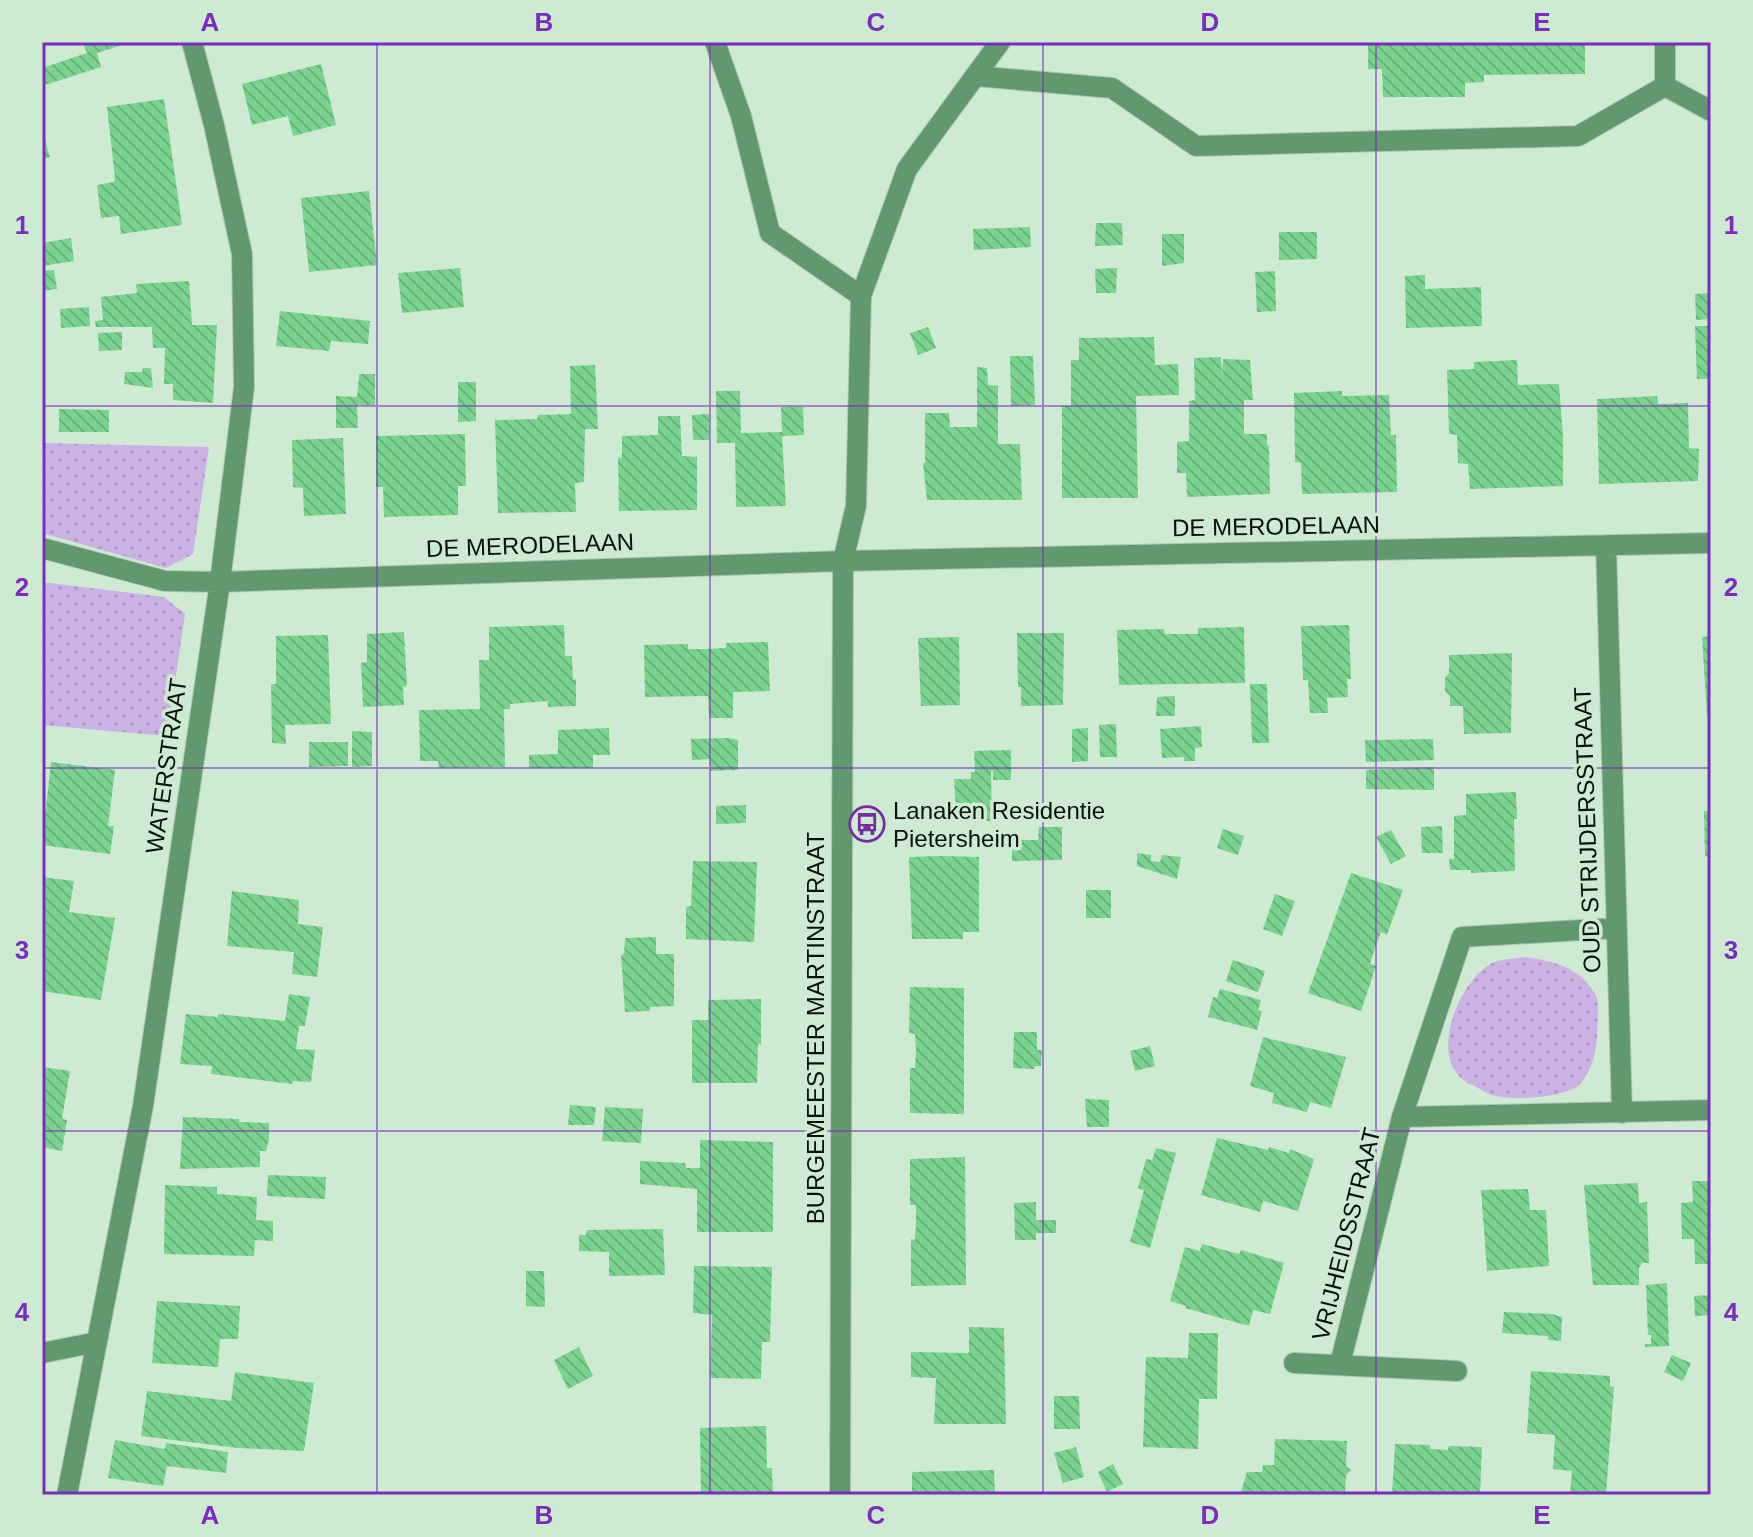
<svg xmlns="http://www.w3.org/2000/svg" width="1753" height="1537" viewBox="0 0 1753 1537" font-family="Helvetica,sans-serif">
  <style>
    .grass { fill: url(#grass-dots) }
    .building { fill: url(#building-back-hatch) }
    .lines { fill: none; stroke-linecap: round; stroke-linejoin: round }
    .service-casing { stroke: #aec7b3; stroke-width: 22 }
    .minor-casing { stroke: #aec7b3; stroke-width: 22 }
    .service { stroke: #62986e; stroke-width: 20 }
    .minor { stroke: #62986e; stroke-width: 20 }
    .grid { fill: none; stroke: #7b2cbf; stroke-width: 2; stroke-opacity: 0.55 }
    .labels { text-anchor: middle; dominant-baseline: central; stroke-width: 7; stroke-linejoin: round; paint-order: stroke }
    .street-label { font-size: 24px; fill: #08110a; stroke: #ceead3 }
    .poi-label { font-size: 24px; fill: #08110a; stroke: #ceead3; text-anchor: start }
    .neatline { fill: none; stroke: #7b2cbf; stroke-width: 3 }
    .grid-label { font-size: 26px; text-anchor: middle; font-weight: bold; fill: #7b2cbf }
  </style>
  <defs>
    <pattern id="grass-dots" width="8" height="8" patternUnits="userSpaceOnUse" patternTransform="scale(2)"><rect width="8" height="8" fill="#ccb1e5"/><path d="M2 2h.1M6 6h.1" fill="none" stroke="#ae97c3" stroke-width="1.8" stroke-linecap="round"/></pattern>
    <pattern id="building-back-hatch" width="6" height="6" patternUnits="userSpaceOnUse" patternTransform="scale(2)"><rect width="6" height="6" fill="#7bd390"/><path d="M-1 5l2 2M0 0l6 6M5-1l2 2" fill="none" stroke="#69b47b"/></pattern>
  </defs>
  <rect width="100%" height="100%" fill="#ceead3"/>
  <path class="grass" d="M42 443 209 447 193 554 166 568 42 533Z
    M42 582 164 597 185 614 167 736 42 725Z
    M1524 957C1551 960 1583 968 1596 996 1600 1005 1597 1022 1597 1033 1597 1049 1592 1071 1580 1084 1566 1098 1510 1101 1492 1095 1484 1092 1477 1087 1470 1084 1426 1062 1457 985 1489 965 1497 959 1514 959 1524 957Z"/>
  <path class="building" d="M83 42 128 43 97 53 101 67 42 86V68L87 53Z
    M1382 42H1585V74L1484 75V82L1465 83V97H1383L1382 69H1368V44Z
    M321 64 336 125 293 136 288 116 252 125 242 84Z
    M164 99 182 225 121 234 119 216 101 218 97 185 114 182 115 178 107 107Z
    M42 129 50 157 42 159Z
    M369 191 377 265 309 272 301 198Z
    M1096 223H1122L1123 245 1095 246Z
    M1030 227 1031 247 974 250 973 229Z
    M1279 232H1317V259L1279 260Z
    M1162 234H1184V263L1162 266Z
    M71 238 74 261 42 266V243Z
    M460 268 464 307 402 313 398 273Z
    M1117 268 1116 293H1096L1095 269Z
    M54 270 57 289 42 291V271Z
    M1275 271 1276 311 1257 312 1255 272Z
    M1425 275V289L1481 287 1482 326 1406 328 1405 276Z
    M189 281 192 325H217L213 403 173 400V384H164L165 348H153L152 327H96L95 321 103 320 101 297 137 293 136 284Z
    M1711 293V319L1696 320 1695 294Z
    M89 307 90 326 61 328 60 309Z
    M280 311 370 321 368 344 331 341 329 351 276 346Z
    M1695 326H1711V379H1697Z
    M928 327 936 348 918 355 910 333Z
    M122 332V350L99 351 98 333Z
    M1154 337 1155 365 1178 364 1179 395 1136 396 1138 498H1062V406H1071V360H1079V338Z
    M1010 356H1033L1035 405 1011 406Z
    M1221 357 1222 375 1223 359 1250 360 1253 400H1244V434H1267V445L1269 446 1270 494 1187 497 1186 473H1177V442L1189 441V401L1195 400 1194 358Z
    M1517 360 1518 385 1559 384 1563 436V486L1470 489 1468 464 1458 463 1457 435 1449 434 1447 370 1474 369V362Z
    M595 365 598 429H585L584 482 575 483 576 512 498 513 495 420 537 419 538 415 571 414 570 366Z
    M977 367 987 368 988 385 998 386V444H1020L1022 500H927L923 463H925V413H949L950 427H977Z
    M143 368H151L153 388 124 384 125 372H142Z
    M359 374H375V405H357L358 428H336V396L357 397Z
    M458 382H476V421L458 422Z
    M716 391H740L741 433 782 432 781 407H803L804 435 782 436 786 506 736 507 735 443H717Z
    M1342 391V396L1389 395 1391 435H1396L1397 492 1302 494 1301 463 1295 462 1294 393Z
    M1657 396 1658 404 1688 403 1689 448 1699 449 1698 481 1599 484 1597 399Z
    M59 409 109 410V432H59Z
    M709 414V440H693L692 415Z
    M658 416H680L682 456 697 457V510L619 511 618 458 622 457V436L658 435Z
    M465 434 466 486H458V515L384 517 383 487H376V436Z
    M343 438 346 514 304 516 303 488 293 487 292 440Z
    M564 625 565 656H572L573 680 576 679V706L548 707V701L510 704V709H504L505 767 439 768 438 761H420L419 710 480 709 479 660H489V627Z
    M1349 625 1351 679H1347L1348 697 1327 698 1328 713H1310L1308 680H1303L1301 626Z
    M1244 627 1245 683 1119 685 1117 630 1164 629 1165 634H1198V628Z
    M404 632 407 686 403 687 404 705 363 707 361 663 367 662V634Z
    M1017 633H1064L1063 705 1021 706V687H1018Z
    M328 635 331 724 285 725 286 744 272 743 271 684H276V636Z
    M1711 636V716H1707L1702 637Z
    M959 637 960 705 921 706 918 638Z
    M768 642 770 691 733 692V718H709L708 696 645 697 644 645 688 644V649H706L726 648V643Z
    M1512 653 1511 733 1464 734 1463 706H1450V696L1445 691V678L1449 673V655Z
    M1250 684H1267L1269 743H1252Z
    M1175 696V716H1156L1157 697Z
    M1116 724 1117 757H1100L1099 725Z
    M1201 726 1202 747 1195 748V761H1184V757L1162 758 1160 729Z
    M609 728 610 755H593V768H529V755L558 754V730Z
    M1088 728V761L1072 762V729Z
    M352 731 372 732V766L352 767Z
    M728 738 738 740V770L710 771V759L692 760 691 739Z
    M1433 739 1434 760 1366 762 1365 740Z
    M309 742H348V766L309 767Z
    M1011 750V780H993V771H991L992 821H972V809H956L954 779H971V772H975L974 751Z
    M51 762 115 770 108 826H114L110 854 42 845Z
    M1434 767V790L1366 789V770Z
    M1516 792 1517 819H1514L1515 871 1471 873V870H1450L1449 859H1454V816L1466 815V794Z
    M746 805V823L716 824V806Z
    M1704 811H1711V858L1705 856Z
    M1442 826 1443 853H1422L1421 827Z
    M1039 827H1062V860L1012 861V840H1038Z
    M1223 829 1244 836 1238 855 1217 848Z
    M1391 830 1406 856 1391 864 1376 837Z
    M1137 853 1151 855V861L1160 862 1162 855 1181 857 1177 879 1137 866Z
    M941 856 979 857V932H963V939H912L909 857Z
    M693 861 757 862 754 942 686 939V907L691 906Z
    M1351 873 1403 890 1387 935 1381 932 1375 948 1370 964 1376 966 1361 1011 1308 993Z
    M42 877 74 881 69 912 115 918 101 1000 42 991Z
    M1086 890H1111V918H1086Z
    M232 891 299 900 298 924 323 927 317 977 292 974 294 952 227 946Z
    M1275 894 1295 901 1282 936 1263 929Z
    M656 937V954H674V1006L650 1007 649 1011 625 1012 621 955 624 954 625 938Z
    M1233 960 1265 971 1258 992 1226 981Z
    M910 987 964 988V1114L910 1113V1068H915L916 1051 915 1034 909 1033Z
    M1220 989 1261 1000 1258 1010 1262 1011 1257 1030 1208 1017 1213 997 1217 998Z
    M289 994 310 997 305 1026H299L296 1049 315 1050 311 1082 293 1081 292 1084 211 1074 212 1066 180 1064 186 1014 218 1017V1014L285 1021Z
    M761 999V1045L758 1044 757 1083H692V1020H708V1000Z
    M1014 1032H1037V1050H1042L1041 1066H1035L1034 1069 1013 1068Z
    M1263 1037 1346 1057 1331 1108 1310 1102 1307 1112 1272 1103 1274 1093 1250 1086Z
    M1150 1046 1155 1066 1135 1071 1130 1051Z
    M42 1067 70 1071 62 1119 67 1120 62 1151 42 1147Z
    M1085 1099 1109 1100V1127H1087Z
    M570 1105 596 1107 594 1125H568Z
    M605 1107 643 1109 641 1143 602 1141Z
    M183 1117 239 1119V1122L269 1123V1140L266 1151H260V1167L180 1169Z
    M1217 1138 1268 1150 1269 1147 1289 1153 1290 1149 1314 1159 1298 1211 1263 1201 1260 1212 1201 1195Z
    M700 1140 773 1142V1232H697V1189L640 1184V1161L685 1163 686 1168H700Z
    M1156 1148 1176 1153 1150 1248 1130 1242 1144 1190 1138 1188 1146 1159 1152 1160Z
    M965 1157 966 1285 911 1286V1239L915 1240 916 1222V1205H910V1159Z
    M268 1175 326 1177 325 1199 267 1196Z
    M1692 1181H1711V1264H1695L1694 1239H1682L1681 1203 1693 1202Z
    M1638 1183 1639 1203 1647 1202 1649 1263H1642L1639 1268V1285H1593L1584 1185Z
    M165 1185 217 1187V1194L257 1197 256 1220 273 1221V1241L255 1240 254 1256 164 1254Z
    M1528 1189 1530 1210H1546L1549 1266 1487 1271 1481 1190Z
    M1036 1202V1220H1056V1233H1036V1240H1015L1014 1203Z
    M663 1229 665 1275 609 1276V1252L579 1251V1235H586L587 1230Z
    M1202 1244 1239 1254 1241 1250 1284 1263 1270 1314 1253 1310 1249 1326 1185 1308 1186 1306 1170 1301 1185 1247 1200 1251Z
    M694 1266 772 1267 770 1342H762L761 1379 710 1378 712 1315 693 1313Z
    M526 1271H544L545 1307 526 1306Z
    M1667 1283 1669 1346 1645 1347V1344H1651V1335H1648L1646 1285Z
    M1711 1295V1315L1695 1316 1694 1296Z
    M157 1301 240 1306 238 1339H220L218 1367 152 1363Z
    M1504 1312 1552 1314 1562 1317 1561 1341 1548 1340V1336L1502 1333Z
    M969 1327 1004 1328 1006 1424H934L936 1378 911 1377V1352L969 1353Z
    M1189 1333H1218L1217 1399H1199L1198 1449 1143 1447 1146 1357 1188 1358Z
    M579 1347 593 1376 568 1389 554 1360Z
    M1672 1355 1691 1363 1683 1381 1664 1372Z
    M1531 1371 1610 1376V1386L1614 1387 1606 1495H1570L1572 1471 1553 1469 1555 1435 1527 1433Z
    M235 1372 314 1383 304 1451 238 1448 141 1436 147 1391 231 1401Z
    M1054 1396H1079L1080 1429H1054Z
    M766 1426 767 1468H772L773 1495H701L700 1428Z
    M1275 1439 1347 1441 1346 1466 1351 1470 1346 1475 1345 1495H1240L1247 1472H1262L1263 1465H1274Z
    M115 1440 165 1449 166 1443 228 1452 226 1473 167 1466 163 1486 108 1478Z
    M1395 1444 1430 1445V1449L1448 1450 1449 1446 1482 1447 1480 1495H1392Z
    M1076 1447 1084 1477 1063 1483 1054 1453Z
    M1113 1464 1123 1484 1107 1492 1098 1472Z
    M994 1470 995 1495H912V1472Z"/>
  <g class="lines">
    <defs>
      <path id="service" d="M715 42 741 116 770 233 861 296
        M975 76 1112 88 1196 146 1578 136 1665 86V42
        M1665 86 1711 111
        M843 561 856 506 861 296 907 169 1000 42"/>
      <path id="minor" d="M1606 545 1622 1113
        M42 548 165 581 220 582 843 561 1711 543
        M1402 1117 1711 1110
        M42 1353 97 1342
        M1294 1363 1457 1371
        M1340 1364 1402 1117 1462 937 1616 928
        M67 1495 143 1106 220 582 244 387 242 254 214 125 192 42
        M840 1495 843 561"/>
    </defs>
    <use href="#service" class="service-casing"/>
    <use href="#minor" class="minor-casing"/>
    <use href="#service" class="service"/>
    <use href="#minor" class="minor"/>
  </g>
  <path class="grid" d="M377 42V1495M710 42V1495M1043 42V1495M1376 42V1495M42 406H1711M42 768H1711M42 1131H1711"/>
  <defs>
    <symbol id="bus-ring" viewBox="-11 -11 22 22"><circle r="9.5" fill="#ceead3" stroke="#732da1" stroke-width="1.5"/><path d="M-5-6H5V4H4V6H2V4H-2V6H-4V4H-5ZM-3.5-4V0h7V-4ZM-3.5 1.2v1.5H-2V1.2ZM2 1.2v1.5H3.5V1.2Z" fill="#732da1"/></symbol>
  </defs>
  <g fill-rule="evenodd">
    <use href="#bus-ring" x="847" y="804" width="40" height="40"/>
  </g>
  <g class="labels">
    <g class="street-label">
      <text transform="translate(1276 526) rotate(-1)">DE MERODELAAN</text>
      <text transform="translate(530 545) rotate(-2)">DE MERODELAAN</text>
      <text transform="translate(166 766) rotate(-82)">WATERSTRAAT</text>
      <text transform="translate(1587 830) rotate(-92)">OUD STRIJDERSSTRAAT</text>
      <text transform="translate(815 1028) rotate(-90)">BURGEMEESTER MARTINSTRAAT</text>
      <text transform="translate(1346 1234) rotate(-76)">VRIJHEIDSSTRAAT</text>
    </g>
    <g class="poi-label">
      <text x="893" y="810">Lanaken Residentie<tspan x="893" dy="28">Pietersheim</tspan></text>
    </g>
  </g>
  <rect width="1753" height="1537" fill="none" stroke="#ceead3" stroke-width="88"/>
  <rect x="44" y="44" width="1665" height="1449" class="neatline"/>
  <g class="grid-label">
    <text x="210" y="31">A</text>
    <text x="544" y="31">B</text>
    <text x="876" y="31">C</text>
    <text x="1210" y="31">D</text>
    <text x="1542" y="31">E</text>
    <text x="22" y="234">1</text>
    <text x="1731" y="234">1</text>
    <text x="22" y="596">2</text>
    <text x="1731" y="596">2</text>
    <text x="22" y="959">3</text>
    <text x="1731" y="959">3</text>
    <text x="22" y="1321">4</text>
    <text x="1731" y="1321">4</text>
    <text x="210" y="1524">A</text>
    <text x="544" y="1524">B</text>
    <text x="876" y="1524">C</text>
    <text x="1210" y="1524">D</text>
    <text x="1542" y="1524">E</text>
  </g>
</svg>
